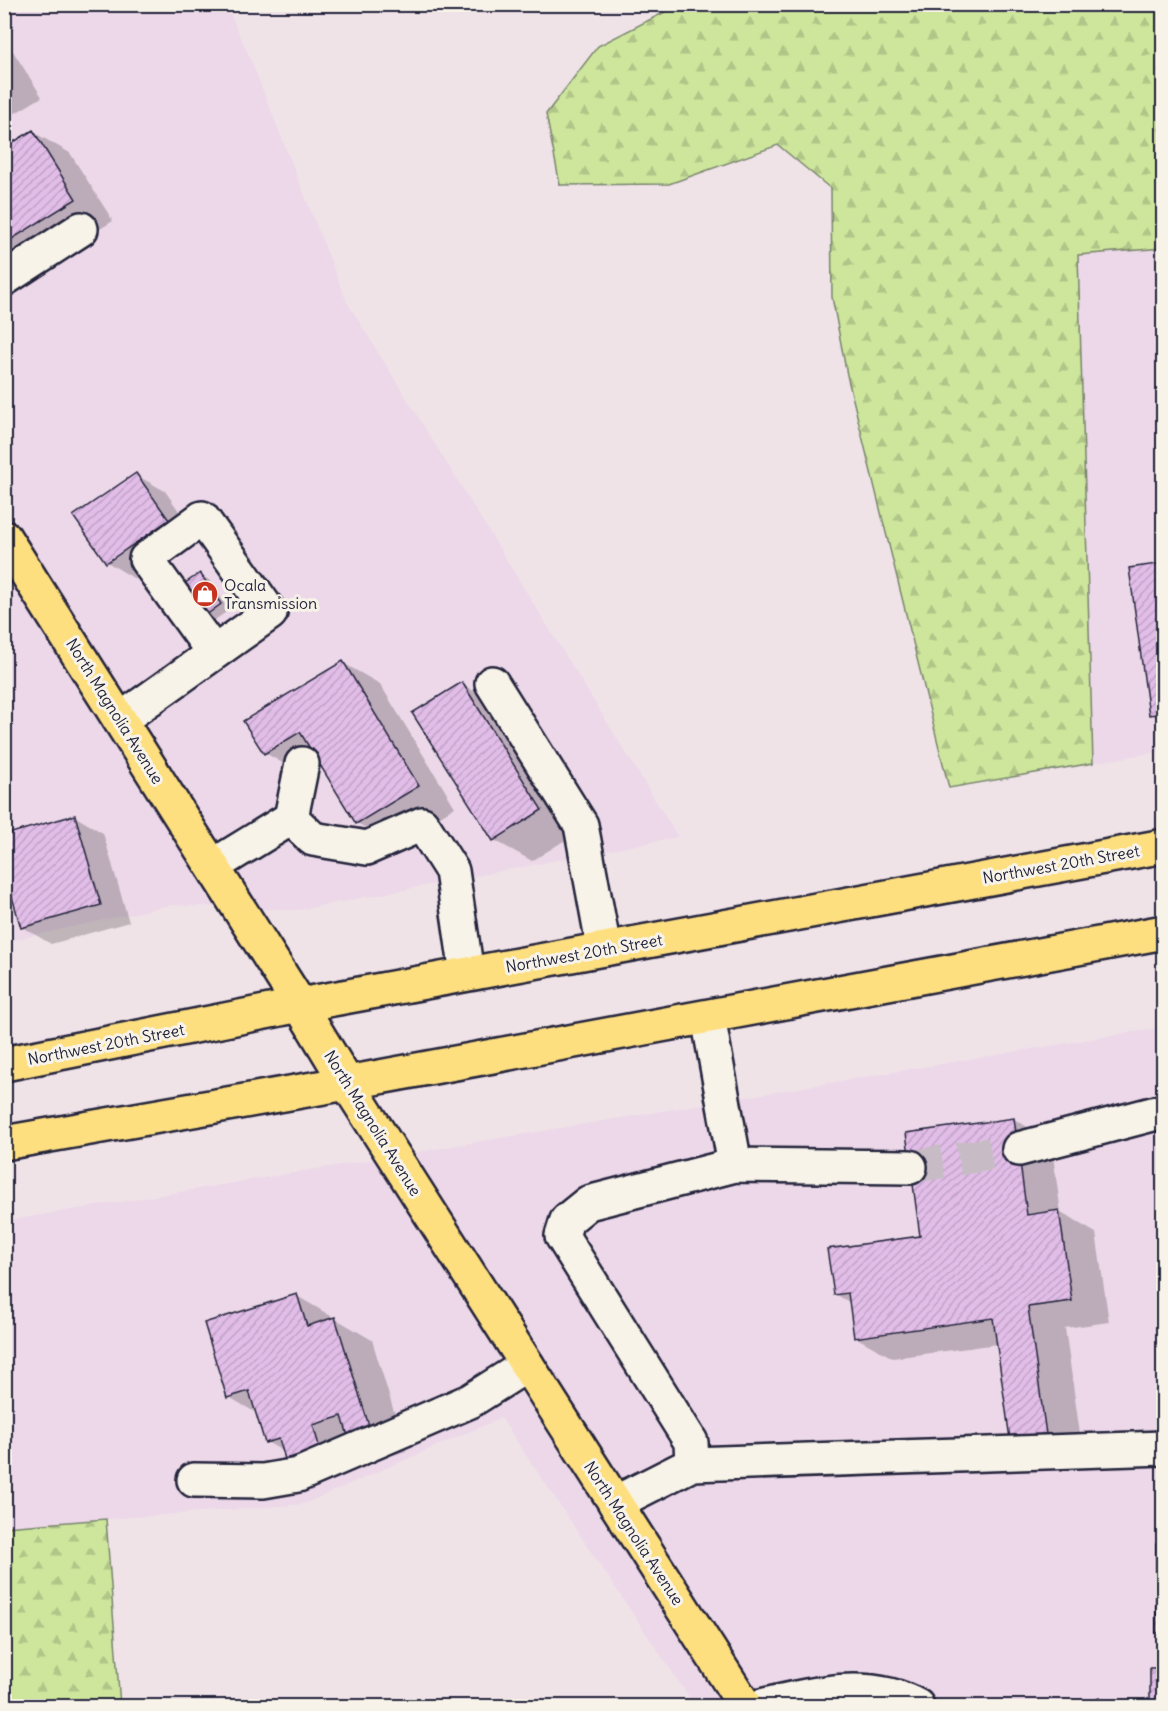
<svg xmlns="http://www.w3.org/2000/svg" width="1168" height="1711" viewBox="0 0 1168 1711" font-family="Delius,sans-serif">
  <style>
    .built { fill: #ecd8e8 }
    .forest { fill: url(#forest-firs); stroke: #78846c; stroke-width: 1.5 }
    .shadow { fill: #0003 }
    .building { fill: url(#building-hatch); stroke: #22223b; stroke-width: 1.5 }
    .lines { fill: none; stroke-linecap: round; stroke-linejoin: round }
    .minor-tunnel { stroke: #c7bcc5; stroke-width: 33; stroke-dasharray: 33 16; stroke-linecap: butt }
    .minor-casing { stroke: #22223b; stroke-width: 38 }
    .major-casing { stroke: #22223b; stroke-width: 38 }
    .minor { stroke: #f7f3e8; stroke-width: 33 }
    .major { stroke: #fedf80; stroke-width: 33 }
    .labels { text-anchor: middle; dominant-baseline: central; stroke-width: 6; stroke-linejoin: round; paint-order: stroke }
    .poi-label { font-size: 16px; fill: #22223b; stroke: #f7f3e8; text-anchor: start }
    .street-label { font-size: 16px; fill: #22223b; stroke: #f7f3e8 }
  </style>
  <defs>
    <pattern id="forest-firs" width="22" height="20" patternUnits="userSpaceOnUse" patternTransform="scale(1.5)"><rect width="22" height="20" fill="#cde69c"/><path d="M5 1l3.5 6h-7zM16 11l3.5 6h-7z" fill="#b0c587"/></pattern>
    <pattern id="building-hatch" width="6" height="6" patternUnits="userSpaceOnUse" patternTransform="scale(1.5)"><rect width="6" height="6" fill="#e1bde7"/><path d="M-1 1l2-2M0 6l6-6M5 7l2-2" fill="none" stroke="#c1a2c7"/></pattern>
  </defs>
  <rect width="100%" height="100%" fill="#f0e3e8"/>
  <filter id="ink" filterUnits="userSpaceOnUse"><feTurbulence type="fractalNoise" baseFrequency=".0167" numOctaves="2"/><feDisplacementMap in="SourceGraphic" scale="12" xChannelSelector="R" yChannelSelector="G"/><feConvolveMatrix kernelMatrix="1 2 1 2 8 2 1 2 1" color-interpolation-filters="sRGB"/></filter>
  <g filter="url(#ink)">
    <path class="built" d="M5 5H226L250 58 347 302 678 837 299 910 259 909 5 504Z
      M1163 248V751L1093 763 1078 254Z
      M4 568 218 907 171 905 5 942Z
      M1163 1027V1706H765L411 1153Z
      M376 1159 726 1706H695L501 1418 304 1504 5 1527V1221Z"/>
    <path class="forest" d="M669 5H1163V248L1078 255 1093 763 949 788 847 375 832 297 831 189 778 145 669 184 560 185 546 114 598 46 665 12Z
      M106 1519 120 1706H5V1527Z"/>
    <path class="shadow" d="M4 37 42 97 4 120Z
      M33 132 70 153 113 221 4 288V150Z
      M136 475 165 491 197 537 135 579 107 562Z
      M1164 565V722L1151 714Z
      M200 575 209 580 229 610 212 622 203 617Z
      M343 663 380 684 455 807 394 844 357 823 320 763 302 774 265 753Z
      M462 684 499 706 578 832 532 861 494 840Z
      M74 816 103 833 129 922 51 944 22 927Z
      M1014 1119 1051 1141 1061 1213 1096 1233 1109 1322 1065 1328 1083 1455 1011 1438 998 1344 893 1358 855 1337 851 1303 835 1294 922 1237Z
      M297 1296 372 1340 406 1451 386 1457 362 1443 349 1446 356 1470 324 1480 286 1458 284 1452 267 1442 258 1414 229 1397Z
      M1099 1700 1111 1706H1086Z"/>
    <path class="building" d="M33 130 76 199 4 244V148Z
      M136 473 169 520 106 563 73 516Z
      M1164 563V713L1149 715 1129 568Z
      M200 573 221 604 202 618 181 586Z
      M343 661 419 786 356 824 300 732 264 754 243 721Z
      M462 682 542 810 493 841 412 713Z
      M75 815 101 905 21 928 4 869V835Z
      M1014 1118 1027 1215 1059 1210 1072 1301 1028 1307 1046 1434 1010 1439 993 1318 854 1338 848 1293 834 1295 827 1249 920 1236 906 1133Z
      M297 1294 307 1326 335 1317 370 1429 348 1436 342 1416 313 1425 320 1449 285 1459 279 1439 265 1443 249 1391 227 1398 204 1323Z
      M1156 1544H1164V1633H1156Z
      M1150 1668H1164V1706H1150Z
      M1099 1698 1103 1706H1083Z"/>
    <g class="lines">
      <path class="minor-tunnel" d="M910 1167 1019 1149"/>
      <defs>
        <path id="minor" d="M4 279 81 229
          M492 683 581 825 604 949
          M120 720 270 613 202 518 146 559 214 653
          M291 818 302 764
          M213 866 291 818 313 839 367 848 422 824 452 871 467 974
          M1019 1149 1164 1111
          M735 1165 910 1167
          M692 1464 691 1442 562 1236 567 1220 588 1203 735 1165 708 1017
          M194 1480 263 1481 298 1475 470 1401 527 1365
          M615 1503 692 1464 1164 1448
          M761 1706C809 1694 871 1679 917 1706"/>
        <path id="major" d="M4 537 300 1005 347 1083 745 1706
          M4 1064 300 1005 1164 846
          M4 1143 347 1083 1164 932"/>
      </defs>
      <use href="#minor" class="minor-casing"/>
      <use href="#major" class="major-casing"/>
      <use href="#minor" class="minor"/>
      <use href="#major" class="major"/>
    </g>
  </g>
  <defs>
    <symbol id="shop-disc" viewBox="-11 -11 22 22"><circle r="9.5" fill="#c8321e" stroke="#f7f3e8"/><path d="M-5-2.5h2.3a2.7 3.5 0 0 1 5.4 0H5L5.5 6h-11ZM-1.5-2.5h3a1.5 2.3 0 0 0-3 0Z" fill="#fff"/></symbol>
  </defs>
  <g fill-rule="evenodd">
    <use href="#shop-disc" x="190" y="579" width="30" height="30"/>
  </g>
  <g class="labels">
    <g class="poi-label">
      <text x="224" y="585">Ocala<tspan x="224" dy="18">Transmission</tspan></text>
    </g>
    <g class="street-label">
      <text transform="translate(115 711) rotate(58)">North Magnolia Avenue</text>
      <text transform="translate(1061 864) rotate(-10)">Northwest 20th Street</text>
      <text transform="translate(584 953) rotate(-10)">Northwest 20th Street</text>
      <text transform="translate(106 1044) rotate(-11)">Northwest 20th Street</text>
      <text transform="translate(373 1123) rotate(58)">North Magnolia Avenue</text>
      <text transform="translate(634 1533) rotate(57)">North Magnolia Avenue</text>
    </g>
  </g>
  <rect width="1168" height="1711" fill="none" stroke="#f7f3e8" stroke-width="24"/>
  <rect x="12" y="12" width="1144" height="1687" fill="none" stroke="#22223b" stroke-width="2" filter="url(#ink)"/>
</svg>
